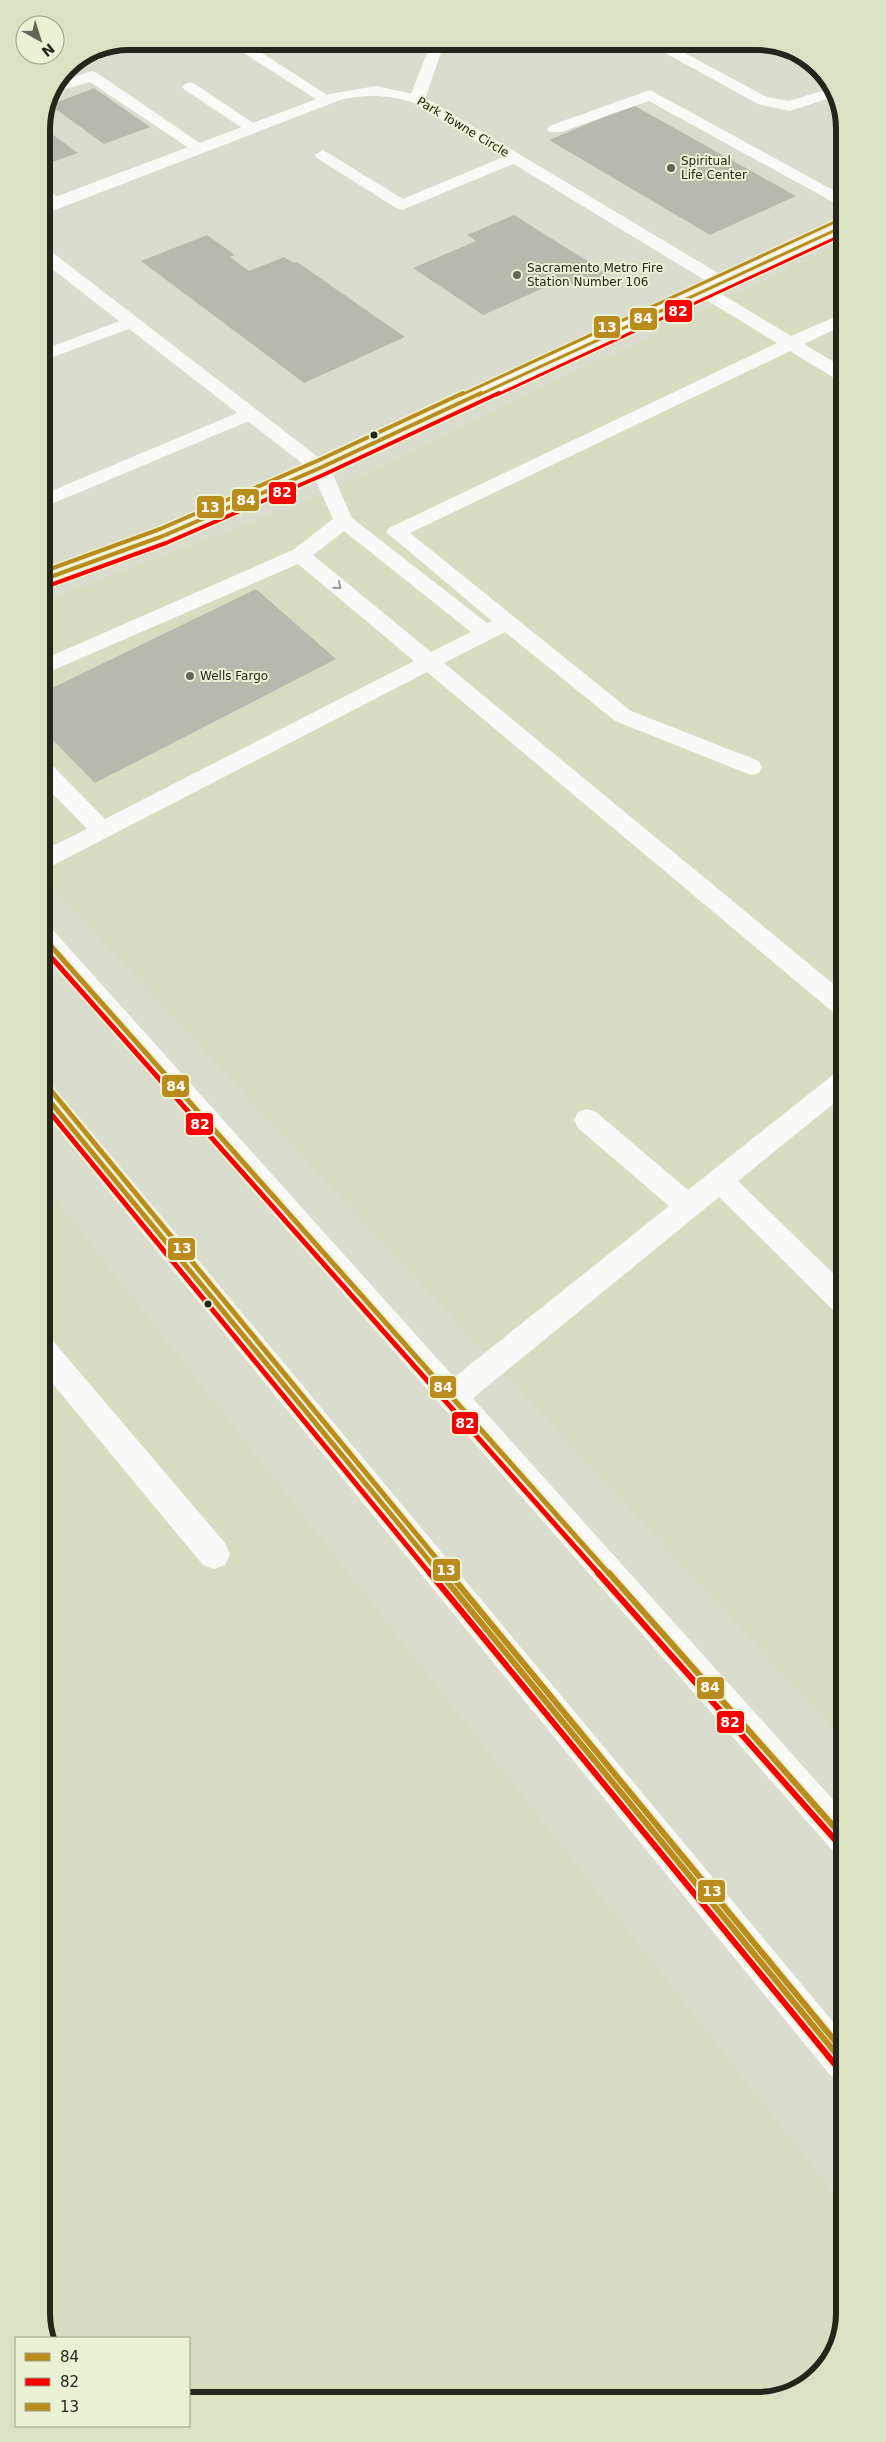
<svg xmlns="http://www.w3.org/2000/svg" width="886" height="2442" viewBox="0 0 886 2442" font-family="'DejaVu Sans',sans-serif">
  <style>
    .built { fill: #d8ddc1 }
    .building { fill: #b7b9ad }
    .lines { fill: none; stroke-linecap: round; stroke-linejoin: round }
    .lane { fill: #f9faf8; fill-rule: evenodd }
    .street { fill: #f9faf8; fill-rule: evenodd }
    .secondary { fill: #f9faf8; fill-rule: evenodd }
    .primary { fill: #f9faf8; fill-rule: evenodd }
    .bus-1-far3-casing { stroke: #ebf2d3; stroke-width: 5.5 }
    .bus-1-far2-casing { stroke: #ebf2d3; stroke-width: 7 }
    .bus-1-far1-casing { stroke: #ebf2d3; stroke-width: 9 }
    .bus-1-casing { stroke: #ebf2d3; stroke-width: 10 }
    .bus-2-far3-casing { stroke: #ebf2d3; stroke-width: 5.5 }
    .bus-2-far2-casing { stroke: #ebf2d3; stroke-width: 7 }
    .bus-2-far1-casing { stroke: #ebf2d3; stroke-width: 9 }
    .bus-2-casing { stroke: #ebf2d3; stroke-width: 10 }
    .bus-3-far3-casing { stroke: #ebf2d3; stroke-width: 5.5 }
    .bus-3-far2-casing { stroke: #ebf2d3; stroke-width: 7 }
    .bus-3-far1-casing { stroke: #ebf2d3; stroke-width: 9 }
    .bus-3-casing { stroke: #ebf2d3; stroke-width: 10 }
    .bus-1-far3 { stroke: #ba8c1e; stroke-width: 3 }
    .bus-1-far2 { stroke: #ba8c1e; stroke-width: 4 }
    .bus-1-far1 { stroke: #ba8c1e; stroke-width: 5 }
    .bus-1 { stroke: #ba8c1e; stroke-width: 6 }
    .bus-2-far3 { stroke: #fa0000; stroke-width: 3 }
    .bus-2-far2 { stroke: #fa0000; stroke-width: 4 }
    .bus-2-far1 { stroke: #fa0000; stroke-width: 5 }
    .bus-2 { stroke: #fa0000; stroke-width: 6 }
    .bus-3-far3 { stroke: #ba8c1e; stroke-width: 3 }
    .bus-3-far2 { stroke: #ba8c1e; stroke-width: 4 }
    .bus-3-far1 { stroke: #ba8c1e; stroke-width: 5 }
    .bus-3 { stroke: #ba8c1e; stroke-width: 6 }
    .oneway { stroke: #999b95 }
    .poi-dot { fill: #646659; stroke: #ebf2d3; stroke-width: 2 }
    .bus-dot { fill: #24261b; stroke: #ebf2d3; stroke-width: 2 }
    .labels { text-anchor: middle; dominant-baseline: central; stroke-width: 4; stroke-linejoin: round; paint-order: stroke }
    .far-street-label { font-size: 12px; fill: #24261b; stroke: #ebf2d3 }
    .far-poi-label { font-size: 12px; fill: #24261b; stroke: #ebf2d3; text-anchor: start }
    .rim { fill: none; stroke: #24261b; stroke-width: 6 }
    .line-badge { stroke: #ebf2d3; stroke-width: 2 }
    .badge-label { font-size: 14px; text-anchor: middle; font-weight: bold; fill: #fff }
  </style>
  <rect width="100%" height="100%" fill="#daddcd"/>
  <path class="built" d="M842 243 844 1740 42 876V602L311 500Z
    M43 1183 845 2208V2314L827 2366 780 2398 189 2400V2338H46L44 2336Z"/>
  <path class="building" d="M94 88 150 127 104 144 50 105Z
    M633 105 796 196 710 235 549 140Z
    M41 126 78 153 41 166Z
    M514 215 608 274 578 288 564 279 483 315 413 268 476 241 467 235Z
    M207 235 235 255 230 257 249 271 284 257 294 263 297 262 405 337 304 383 141 261Z
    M256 589 336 659 95 783 42 729V693Z"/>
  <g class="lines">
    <path class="lane" d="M664 42 767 97 789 101 831 88 836 96 790 111 758 104 647 43Z
      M444 44 425 99 417 104 412 102 409 99 430 45Z
      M233 46H251L335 100 327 105 322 103Z
      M92 71 97 73 207 148 199 153 193 151 90 82 55 92 60 82Z
      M190 82 195 84 261 128 259 131H247L185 90 182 87 185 84Z
      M650 90 842 195V207L649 101 561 132H549L547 129 549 126Z
      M323 150 403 199 508 155H520L522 158 520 161 402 210 396 208 317 158 315 155Z
      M42 188C50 190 57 196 61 203L59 206H47L42 201Z
      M704 286 710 287 791 336 842 314V326L804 344 842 367V380L836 379 790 351 410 533 631 711 759 761 762 767 759 773 751 775 615 721 505 632 444 663 843 992V1016L834 1013 427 672 42 871V851L87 829 42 783V761L50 763 105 819 414 661 298 564 42 675V660L293 550 333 519 310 468 313 464H327L330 468 352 518 487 623 492 621 386 532 389 528 777 343 698 295 695 291 698 287ZM344 531 471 632 431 652 313 555Z
      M131 317 137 318 140 322 137 326 42 361V350Z
      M249 408 256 410 258 414 256 418 42 508V495Z
      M843 1070V1096L738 1181 843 1283V1313L833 1310 719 1197 462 1407 452 1410 442 1407 437 1397 442 1387 669 1206 578 1128 574 1120 578 1112 587 1109 596 1112 688 1190 834 1074Z
      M43 1337 53 1341 225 1543 230 1554 225 1565 214 1569 203 1565 43 1372Z"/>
    <path class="street" d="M376 86 422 96 728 279 731 283 728 287H716L412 102C386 95 366 94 340 100L42 215V203L47 200 330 94Z
      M42 248 48 249 327 464 330 468 327 472H313L42 261Z"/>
    <path class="secondary" d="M842 222V233L327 472 170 540 42 587V573L156 532 313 464Z"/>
    <path class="primary" d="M42 926 51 928 844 1812V1855L832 1850 43 952Z
      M43 1082 52 1085 844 2035V2081L831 2076 43 1111Z"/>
    <defs>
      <path id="bus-1-far3" d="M479 395 842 227"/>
      <path id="bus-1-far2" d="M42 580 163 536 320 468 481 393"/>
      <path id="bus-1-far1" d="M42 936 610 1575
        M43 1093 441 1575"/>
      <path id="bus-1" d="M440 1573 844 2063
        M609 1573 844 1838"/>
      <path id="bus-2-far3" d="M497 395 842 235"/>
      <path id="bus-2-far2" d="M45 587 166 543 323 475 499 393"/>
      <path id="bus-2-far1" d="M42 947 600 1575
        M43 1104 431 1575"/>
      <path id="bus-2" d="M430 1573 838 2068
        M598 1573 838 1843"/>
      <path id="bus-3-far3" d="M461 395 839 220"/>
      <path id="bus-3-far2" d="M42 572 160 529 317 461 463 393"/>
      <path id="bus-3-far1" d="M49 1088 450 1575"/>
      <path id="bus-3" d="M449 1573 844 2052"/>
    </defs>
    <use href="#bus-1-far3" class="bus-1-far3-casing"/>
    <use href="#bus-1-far2" class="bus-1-far2-casing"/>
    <use href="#bus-1-far1" class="bus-1-far1-casing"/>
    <use href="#bus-1" class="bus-1-casing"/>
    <use href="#bus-2-far3" class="bus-2-far3-casing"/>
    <use href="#bus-2-far2" class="bus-2-far2-casing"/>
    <use href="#bus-2-far1" class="bus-2-far1-casing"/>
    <use href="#bus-2" class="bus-2-casing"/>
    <use href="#bus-3-far3" class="bus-3-far3-casing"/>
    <use href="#bus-3-far2" class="bus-3-far2-casing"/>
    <use href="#bus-3-far1" class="bus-3-far1-casing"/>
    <use href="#bus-3" class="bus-3-casing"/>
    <use href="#bus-1-far3" class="bus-1-far3"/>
    <use href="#bus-1-far2" class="bus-1-far2"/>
    <use href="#bus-1-far1" class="bus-1-far1"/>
    <use href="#bus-1" class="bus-1"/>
    <use href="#bus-2-far3" class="bus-2-far3"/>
    <use href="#bus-2-far2" class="bus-2-far2"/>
    <use href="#bus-2-far1" class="bus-2-far1"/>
    <use href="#bus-2" class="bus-2"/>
    <use href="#bus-3-far3" class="bus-3-far3"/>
    <use href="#bus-3-far2" class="bus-3-far2"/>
    <use href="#bus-3-far1" class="bus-3-far1"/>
    <use href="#bus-3" class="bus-3"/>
  </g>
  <defs><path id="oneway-chevron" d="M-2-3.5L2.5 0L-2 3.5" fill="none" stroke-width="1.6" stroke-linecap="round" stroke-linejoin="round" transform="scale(1.25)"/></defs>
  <use class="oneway" href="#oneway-chevron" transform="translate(338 586) rotate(40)"/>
  <g class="poi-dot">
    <circle cx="671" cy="168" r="5"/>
    <circle cx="517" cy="275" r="5"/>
    <circle cx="190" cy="676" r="5"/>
  </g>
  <g class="bus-dot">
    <circle cx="374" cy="435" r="4.5"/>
    <circle cx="208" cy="1304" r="4.5"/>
  </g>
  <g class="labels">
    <g class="far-street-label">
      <text transform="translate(463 127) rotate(31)">Park Towne Circle</text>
    </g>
    <g class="far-poi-label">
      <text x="681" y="161">Spiritual<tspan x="681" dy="14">Life Center</tspan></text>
      <text x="527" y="268">Sacramento Metro Fire<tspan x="527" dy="14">Station Number 106</tspan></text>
      <text x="200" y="676">Wells Fargo</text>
    </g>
  </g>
  <path d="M0 0H886V2442H0ZM129 50H757A79 79 0 0 1 836 129V2313A79 79 0 0 1 757 2392H129A79 79 0 0 1 50 2313V129A79 79 0 0 1 129 50Z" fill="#dbe2c4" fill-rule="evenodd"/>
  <path class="rim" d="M129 50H757A79 79 0 0 1 836 129V2313A79 79 0 0 1 757 2392H129A79 79 0 0 1 50 2313V129A79 79 0 0 1 129 50Z"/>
  <g class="line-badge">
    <rect x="664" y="299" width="29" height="24" rx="5" fill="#fa0000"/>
    <rect x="629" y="307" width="29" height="24" rx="5" fill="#ba8c1e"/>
    <rect x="593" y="315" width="28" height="24" rx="5" fill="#ba8c1e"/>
    <rect x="268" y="481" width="29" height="24" rx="5" fill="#fa0000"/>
    <rect x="231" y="488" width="29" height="24" rx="5" fill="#ba8c1e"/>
    <rect x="196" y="495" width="29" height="24" rx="5" fill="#ba8c1e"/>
    <rect x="161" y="1074" width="29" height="24" rx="5" fill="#ba8c1e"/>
    <rect x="185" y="1112" width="29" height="24" rx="5" fill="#fa0000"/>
    <rect x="167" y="1237" width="29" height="24" rx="5" fill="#ba8c1e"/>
    <rect x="429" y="1375" width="28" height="24" rx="5" fill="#ba8c1e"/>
    <rect x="451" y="1411" width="28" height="24" rx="5" fill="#fa0000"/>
    <rect x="432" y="1558" width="29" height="24" rx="5" fill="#ba8c1e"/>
    <rect x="696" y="1676" width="29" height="24" rx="5" fill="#ba8c1e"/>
    <rect x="716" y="1710" width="29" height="24" rx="5" fill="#fa0000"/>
    <rect x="697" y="1879" width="29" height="24" rx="5" fill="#ba8c1e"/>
  </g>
  <g class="badge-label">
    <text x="678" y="316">82</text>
    <text x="643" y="323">84</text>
    <text x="607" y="332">13</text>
    <text x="282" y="497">82</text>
    <text x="246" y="505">84</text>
    <text x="210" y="512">13</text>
    <text x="176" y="1091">84</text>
    <text x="200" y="1129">82</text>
    <text x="182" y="1253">13</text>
    <text x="443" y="1392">84</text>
    <text x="465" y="1428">82</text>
    <text x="446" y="1575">13</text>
    <text x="710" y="1692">84</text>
    <text x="730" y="1727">82</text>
    <text x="712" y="1896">13</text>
  </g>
  <rect x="15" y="2337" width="175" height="90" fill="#ebf2d3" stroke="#9ba089"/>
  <rect x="25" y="2353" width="25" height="8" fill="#ba8c1e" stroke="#9ba089"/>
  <text x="60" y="2362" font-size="15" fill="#24261b">84</text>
  <rect x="25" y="2378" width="25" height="8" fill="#fa0000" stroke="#9ba089"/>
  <text x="60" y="2387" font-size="15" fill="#24261b">82</text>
  <rect x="25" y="2403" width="25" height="8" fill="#ba8c1e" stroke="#9ba089"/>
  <text x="60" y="2412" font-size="15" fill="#24261b">13</text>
  <g transform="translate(40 40) rotate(141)"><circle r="24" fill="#ebf2d3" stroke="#9ba089"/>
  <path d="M0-4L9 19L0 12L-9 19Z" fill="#646659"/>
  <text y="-8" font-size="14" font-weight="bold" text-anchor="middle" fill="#24261b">N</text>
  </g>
</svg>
